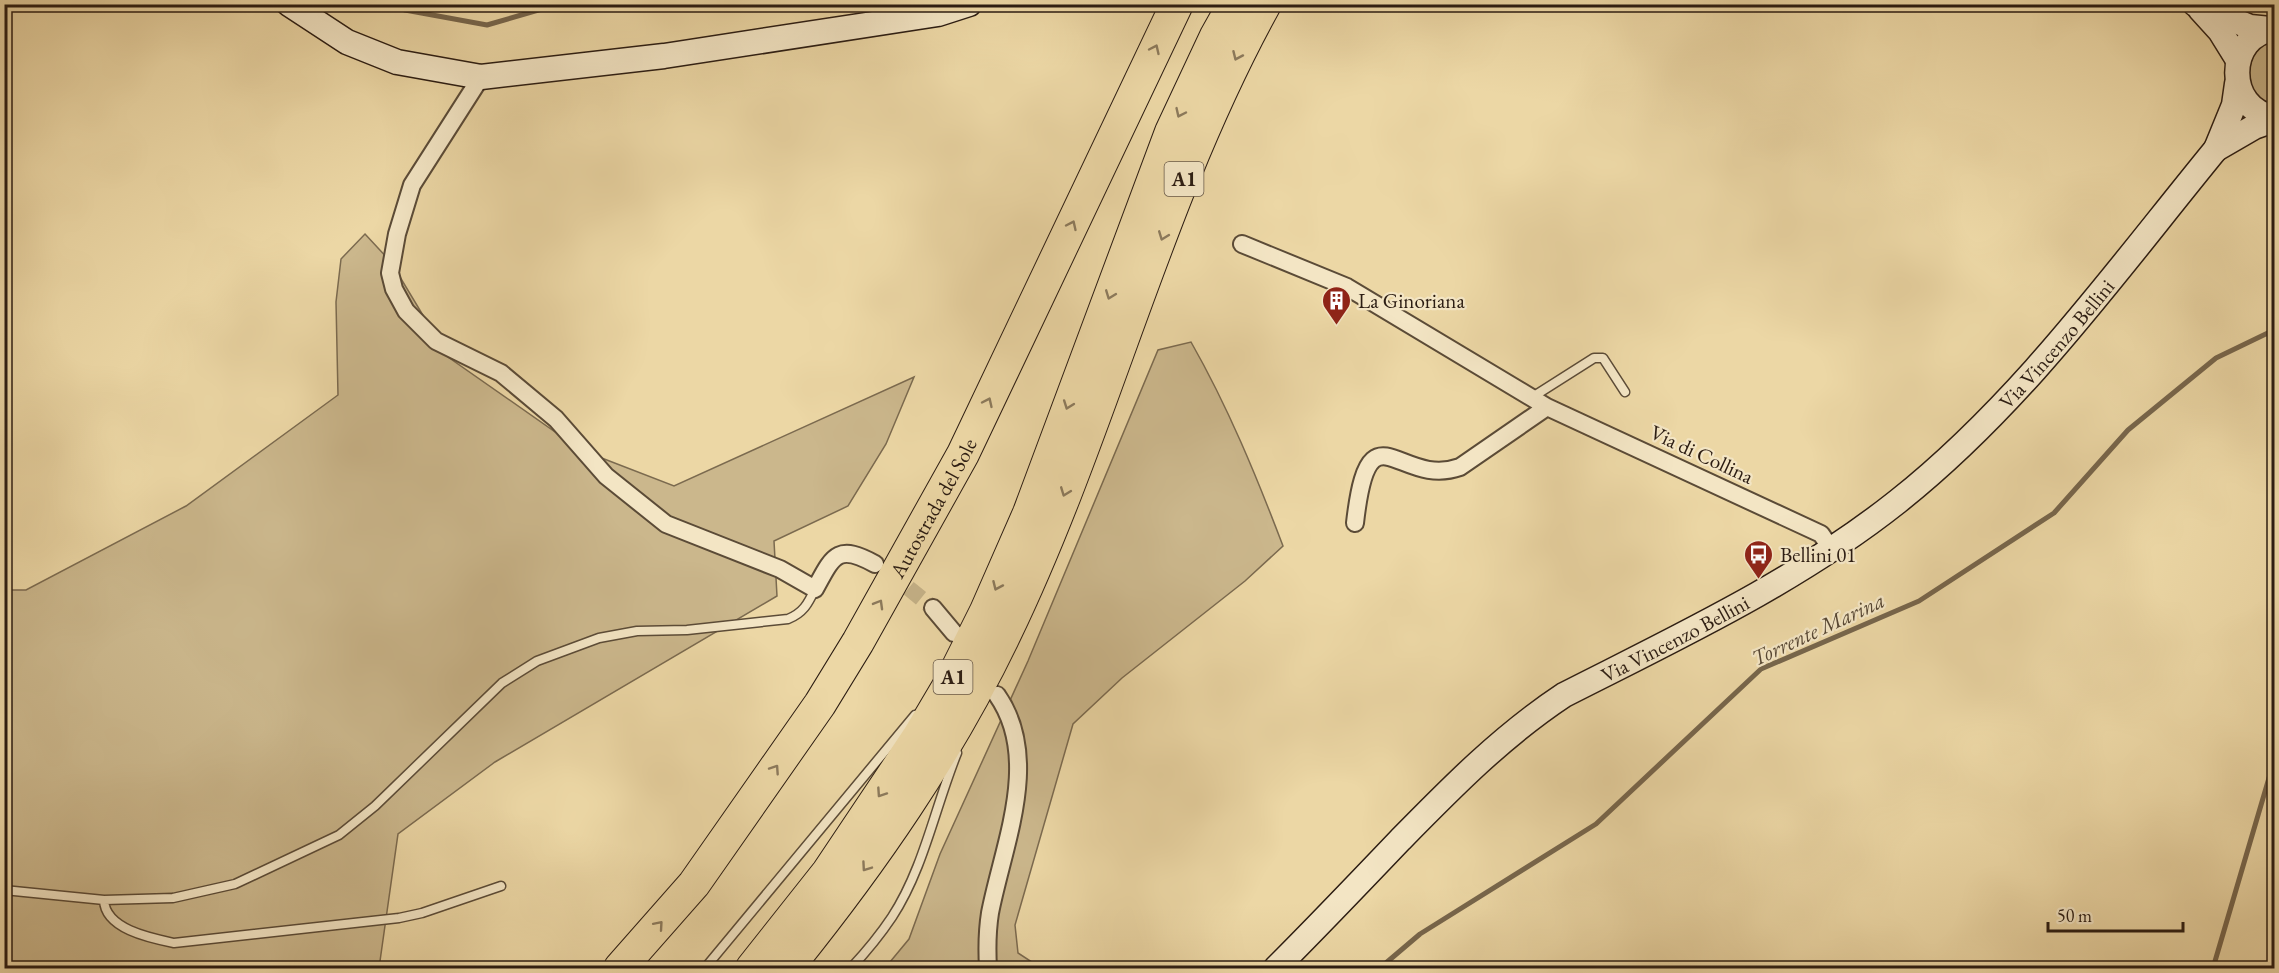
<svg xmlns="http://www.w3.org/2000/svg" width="2279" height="973" viewBox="0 0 2279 973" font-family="'EB Garamond',serif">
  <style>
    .green { fill: #cbb78c; stroke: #7b6a4f; stroke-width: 1.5 }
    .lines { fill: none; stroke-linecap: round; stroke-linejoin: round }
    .stream { stroke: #77664c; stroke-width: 5 }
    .street-tunnel { stroke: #c5b288; stroke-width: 16; stroke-dasharray: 16 8; stroke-linecap: butt }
    .lane-casing { stroke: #5b4b37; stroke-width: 11 }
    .street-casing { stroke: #5b4b37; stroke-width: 20 }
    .secondary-casing { stroke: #2b1c12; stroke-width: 27 }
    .highway-casing { stroke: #2b1c12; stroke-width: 34 }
    .lane { stroke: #f3e5c4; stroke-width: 8 }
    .street { stroke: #f3e5c4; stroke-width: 16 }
    .secondary { stroke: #f3e5c4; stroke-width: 24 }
    .highway { stroke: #ecd7a5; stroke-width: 32 }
    .oneway { stroke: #8c7a5c }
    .labels { text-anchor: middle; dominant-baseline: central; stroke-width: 4.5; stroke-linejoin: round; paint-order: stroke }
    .shield { fill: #f3e5c4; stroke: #675847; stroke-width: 1.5 }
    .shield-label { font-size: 20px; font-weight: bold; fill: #2b1c12 }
    .poi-label { font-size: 21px; fill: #2b1c12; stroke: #f3e5c4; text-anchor: start }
    .street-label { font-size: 21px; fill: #2b1c12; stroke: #f3e5c4 }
    .water-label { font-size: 22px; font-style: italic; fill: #574734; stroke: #f3e5c4 }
  </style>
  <rect width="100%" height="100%" fill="#ecd7a5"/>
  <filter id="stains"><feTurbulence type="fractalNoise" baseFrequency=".00333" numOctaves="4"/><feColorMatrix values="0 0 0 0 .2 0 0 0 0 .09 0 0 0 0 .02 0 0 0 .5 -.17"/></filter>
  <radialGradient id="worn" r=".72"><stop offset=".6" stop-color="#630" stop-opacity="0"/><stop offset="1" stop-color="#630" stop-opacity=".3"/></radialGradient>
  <path class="green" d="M2274 29V117L2242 95 2259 34Z
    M365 234 391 262 448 357 581 450 674 486 914 377 886 444 848 506 774 541 777 596 495 762 398 834 379 968H5V590H26L186 506 338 395 336 302 341 259Z
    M1191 342C1228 407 1256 475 1283 546L1245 581 1122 678 1073 724 1015 925 1018 953 1041 968H885L909 939 940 854 1028 661 1158 350Z"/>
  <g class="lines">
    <path class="stream" d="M395 4 405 10 487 25 559 4
      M1380 968 1420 934 1596 824 1761 669 1919 601 2054 513 2128 430 2216 358 2274 330
      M2213 968 2274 761"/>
    <path class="street-tunnel" d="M890 573 933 608"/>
    <defs>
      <path id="lane" d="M1531 398 1594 358H1603L1625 392
        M4 890 104 900 173 898 235 884 339 835 375 806 502 683 537 661 599 638 637 631 687 630 788 619C803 613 808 604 815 589
        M104 900C105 929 150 938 174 943L399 918 422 913 501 886
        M705 968 915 715
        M851 968C865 953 880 935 892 917 924 868 935 807 957 753"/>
      <path id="street" d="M481 77 412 185 397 234 390 273 394 289 406 311 436 341 501 373 556 419 606 476 666 524 780 569 815 589C833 556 837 543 875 564
        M1242 244 1347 287 1547 407 1821 534 1832 550
        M1355 523C1369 400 1398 489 1460 467L1547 407
        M933 608 954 633
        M988 968C987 950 987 932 990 913 1003 845 1042 759 997 695"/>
      <g id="secondary">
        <path d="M289 4 347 42 397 62 481 77 664 56 938 14 969 4"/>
        <path d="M2195 4 2250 27 2270 29"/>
        <path d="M2200 9 2220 31 2238 60"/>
        <path d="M2274 29C2225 35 2225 110 2274 117"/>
        <path d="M2216 149 2254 127 2274 120"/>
        <path id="s1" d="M1276 968C1318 926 1359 883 1400 840 1452 787 1502 736 1564 695 1678 637 1796 582 1897 502 2022 403 2116 271 2216 149L2234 105 2237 84"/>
      </g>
      <g id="highway">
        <path id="s2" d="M620 968 694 884 820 704 858 642 963 454 1177 4"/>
        <path d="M752 968 828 872 919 736 948 687 986 611 1029 513 1171 132 1216 36 1234 4"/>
        <path d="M787 968C871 864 948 754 1006 632 1104 428 1155 203 1265 4"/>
      </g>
    </defs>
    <use href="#lane" class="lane-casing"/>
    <use href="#street" class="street-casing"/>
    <use href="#secondary" class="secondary-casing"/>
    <use href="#highway" class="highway-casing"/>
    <use href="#lane" class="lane"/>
    <use href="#street" class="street"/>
    <use href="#secondary" class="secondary"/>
    <use href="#highway" class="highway"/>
  </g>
  <defs><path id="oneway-chevron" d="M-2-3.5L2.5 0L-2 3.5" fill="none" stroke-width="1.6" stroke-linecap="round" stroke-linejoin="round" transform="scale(1.5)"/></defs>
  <g class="oneway">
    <use href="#oneway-chevron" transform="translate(1155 49) rotate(-65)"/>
    <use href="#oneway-chevron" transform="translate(1237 56) rotate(114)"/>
    <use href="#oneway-chevron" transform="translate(1180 113) rotate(115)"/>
    <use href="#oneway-chevron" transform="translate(1072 225) rotate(-65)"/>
    <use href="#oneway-chevron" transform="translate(1163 236) rotate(111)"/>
    <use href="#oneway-chevron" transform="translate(1110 295) rotate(111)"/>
    <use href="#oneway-chevron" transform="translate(988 402) rotate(-65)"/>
    <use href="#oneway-chevron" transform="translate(1068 405) rotate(110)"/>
    <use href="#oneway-chevron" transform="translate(1065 492) rotate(111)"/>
    <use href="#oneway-chevron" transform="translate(997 586) rotate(114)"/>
    <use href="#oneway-chevron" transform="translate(879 604) rotate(-60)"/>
    <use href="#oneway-chevron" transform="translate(775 769) rotate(-56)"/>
    <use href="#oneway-chevron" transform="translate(881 793) rotate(124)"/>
    <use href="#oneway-chevron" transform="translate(866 867) rotate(125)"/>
    <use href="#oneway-chevron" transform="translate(659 925) rotate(-49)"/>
  </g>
  <defs>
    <symbol id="building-pin" viewBox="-11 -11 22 30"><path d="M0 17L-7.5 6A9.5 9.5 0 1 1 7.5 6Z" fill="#8f2418" stroke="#f3e5c4"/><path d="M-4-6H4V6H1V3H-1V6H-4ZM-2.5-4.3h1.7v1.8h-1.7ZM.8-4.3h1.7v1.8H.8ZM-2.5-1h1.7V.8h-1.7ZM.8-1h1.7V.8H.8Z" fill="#fff"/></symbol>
    <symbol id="bus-pin" viewBox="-11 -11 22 30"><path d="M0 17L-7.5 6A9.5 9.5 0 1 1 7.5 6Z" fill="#8f2418" stroke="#f3e5c4"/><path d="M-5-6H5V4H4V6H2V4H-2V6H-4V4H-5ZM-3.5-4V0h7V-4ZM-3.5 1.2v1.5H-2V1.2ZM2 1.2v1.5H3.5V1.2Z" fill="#fff"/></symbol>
  </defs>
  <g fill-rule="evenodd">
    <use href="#building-pin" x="1320" y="284" width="33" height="45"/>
    <use href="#bus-pin" x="1742" y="538" width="33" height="45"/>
  </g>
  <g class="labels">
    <g class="shield">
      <rect x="1164.5" y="162" width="39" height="34" rx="4.5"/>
      <rect x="933.5" y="660" width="39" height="34" rx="4.5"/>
    </g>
    <g class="shield-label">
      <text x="1184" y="179">A1</text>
      <text x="953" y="677">A1</text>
    </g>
    <g class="poi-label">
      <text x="1358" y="300">La Ginoriana</text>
      <text x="1780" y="554">Bellini 01</text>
    </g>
    <g class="street-label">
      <text stroke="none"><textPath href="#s1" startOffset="1008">Via Vincenzo Bellini</textPath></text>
      <text transform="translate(1702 454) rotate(25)">Via di Collina</text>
      <text stroke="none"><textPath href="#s2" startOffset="558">Autostrada del Sole</textPath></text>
      <text stroke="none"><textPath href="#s1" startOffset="522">Via Vincenzo Bellini</textPath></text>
    </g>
    <g class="water-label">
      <text transform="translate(1818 629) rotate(-25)">Torrente Marina</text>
    </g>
  </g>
  <rect width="2279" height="973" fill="none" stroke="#ecd7a5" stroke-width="24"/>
  <rect x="6" y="6" width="2267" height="961" fill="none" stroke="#2b1c12" stroke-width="3"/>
  <rect x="12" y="12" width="2255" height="949" fill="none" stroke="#2b1c12" stroke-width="1.5"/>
  <path d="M2048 922v9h135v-9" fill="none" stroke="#2b1c12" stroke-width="3"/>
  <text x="2057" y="922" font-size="18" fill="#2b1c12" stroke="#f3e5c4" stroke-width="4.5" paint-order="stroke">50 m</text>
  <rect width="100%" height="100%" filter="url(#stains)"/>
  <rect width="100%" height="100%" fill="url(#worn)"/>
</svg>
